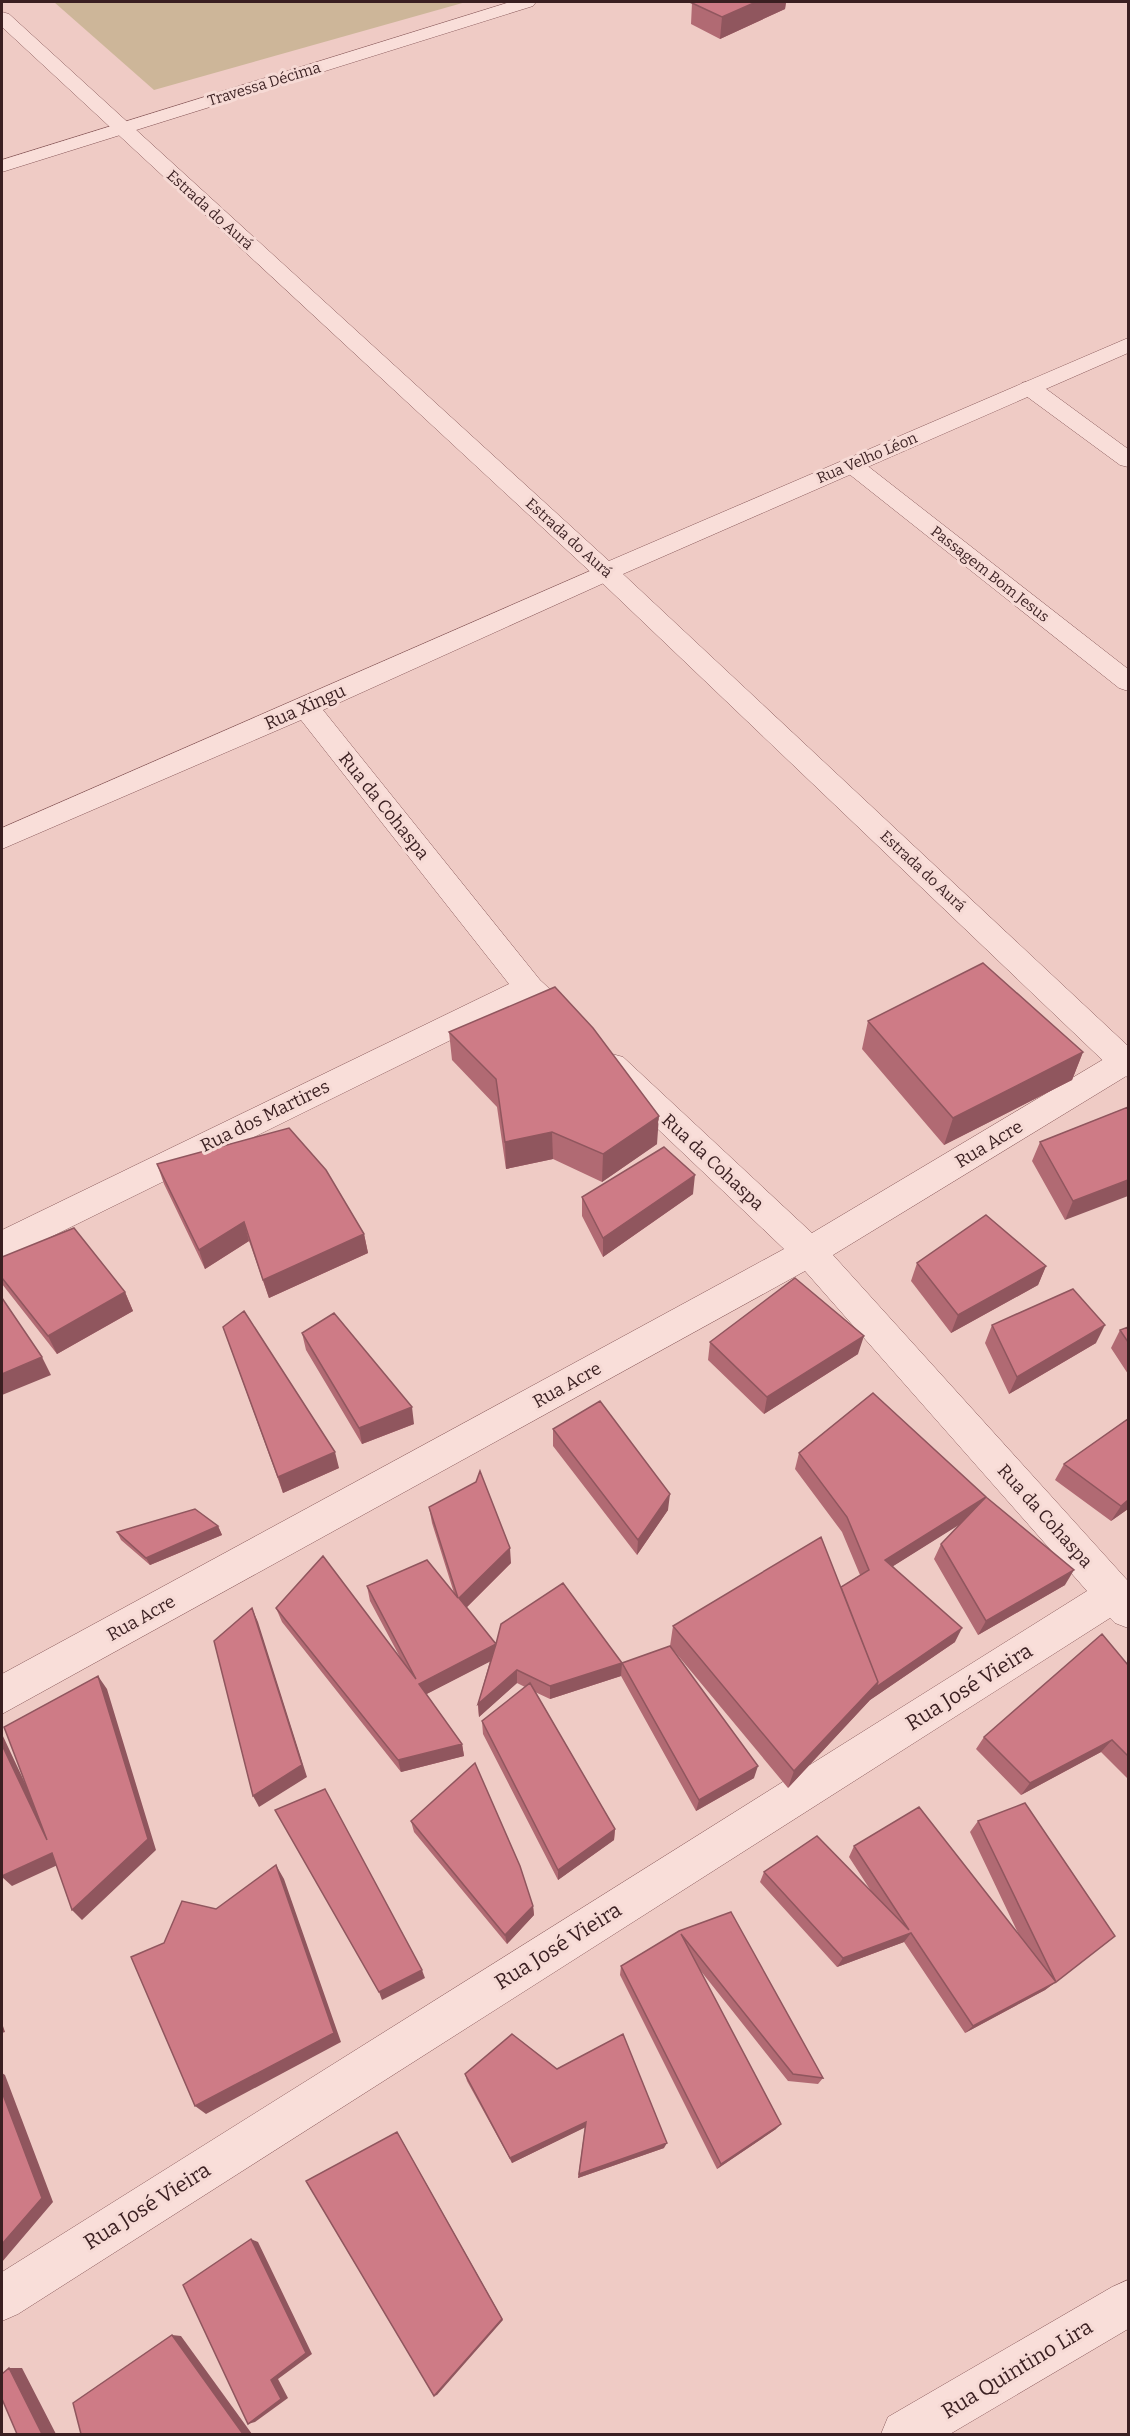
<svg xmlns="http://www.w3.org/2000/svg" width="1130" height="2436" viewBox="0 0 1130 2436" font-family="Bitter,serif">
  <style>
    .green { fill: #cdb699 }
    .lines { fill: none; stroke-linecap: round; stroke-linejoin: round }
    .minor-casing { stroke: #8a5b5c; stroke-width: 1 }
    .tertiary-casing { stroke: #8a5b5c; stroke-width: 1 }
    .minor { fill: #f9ded9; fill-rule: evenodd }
    .tertiary { fill: #f9ded9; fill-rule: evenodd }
    .wall { fill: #b16a73 }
    .shaded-wall { fill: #90565e }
    .building { fill: #ce7b86; stroke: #90565e; stroke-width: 1.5 }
    .labels { text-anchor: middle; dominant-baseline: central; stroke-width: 6; stroke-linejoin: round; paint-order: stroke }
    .far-street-label { font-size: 15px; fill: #3a1f21; stroke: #f6dad5 }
    .street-label { font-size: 18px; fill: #3a1f21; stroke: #f6dad5 }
    .near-street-label { font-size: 21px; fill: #3a1f21; stroke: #f6dad5 }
  </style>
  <rect width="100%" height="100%" fill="#efcbc5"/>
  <path class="green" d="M54 2H466L154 90Z"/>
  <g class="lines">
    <defs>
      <path id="minor" d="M510 2H536L533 6 2 172V160Z
        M1030 381 1038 383 1128 449V467L1120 465 1022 393 1019 388 1022 383Z
        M852 458 860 460 1128 669V691L1119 688 844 470 840 465 844 460Z
        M606 564 615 566 619 572 615 578 323 710 540 980 581 1018 585 1026 581 1034C557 1042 542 1018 526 1003L14 1255 2 1259V1230L509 984 301 720 2 849V828Z
        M1125 1050 1128 1051V1075L833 1255 1128 1581V1628L1115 1623 1110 1618 18 2314 2 2321V2272L1087 1591 805 1271 2 1714V1674L784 1249 601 1075 596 1066 601 1057 612 1054 623 1057 812 1233 1114 1053Z
        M1128 2280V2329L950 2434H881L888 2417 1112 2287Z"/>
      <path id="tertiary" d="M2 12 9 14 609 561 1128 338V353L623 574 1128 1046V1077L1117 1074 597 578 2 27Z"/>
    </defs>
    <use href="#minor" class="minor-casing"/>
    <use href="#tertiary" class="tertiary-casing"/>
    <use href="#minor" class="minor"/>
    <use href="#tertiary" class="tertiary"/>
  </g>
  <path class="wall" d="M695 2H786L785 9 720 39 691 24 692 3Z
    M868 1021 1083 1052 1072 1080 944 1145 862 1049Z
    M449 1032 657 1144 602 1182 553 1159 506 1169 497 1107 452 1060Z
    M1128 1107 1065 1220 1032 1161 1040 1142Z
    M157 1164 364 1234 368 1253 269 1298 249 1241 205 1269 164 1184Z
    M693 1194 603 1257 582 1216V1197Z
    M2 1257 125 1292 133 1311 57 1354 2 1284Z
    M917 1263 1046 1266 1038 1285 951 1333 911 1281Z
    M992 1325 1096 1343 1009 1394 985 1343Z
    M223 1327 339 1468 283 1493Z
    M1128 1327V1374L1111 1348 1120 1330Z
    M302 1333 414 1424 362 1444 306 1350Z
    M710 1342 858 1354 764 1414 708 1360Z
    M873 1393 1065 1585 978 1635 934 1559 941 1544 961 1523 893 1566 955 1642 870 1700 788 1788 670 1646 673 1626 841 1587 860 1575 842 1532 795 1469 799 1453Z
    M1128 1419V1509L1111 1521 1055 1480 1064 1464Z
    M553 1429 668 1510 637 1555 553 1446Z
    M429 1507 511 1563 466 1608 496 1644 622 1663 754 1778 696 1811 621 1676 550 1699 535 1692 615 1829 614 1840 558 1880 483 1734 482 1721 525 1687 517 1683 479 1717 478 1704 490 1661 426 1694 462 1744 464 1756 401 1772 282 1622 276 1608 402 1661 370 1601 367 1586 454 1593 432 1523Z
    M218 1526 222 1535 150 1565 121 1540 117 1532Z
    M1128 1665V1779L1101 1752 1021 1795 976 1749 984 1737Z
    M411 1821 533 1906 534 1915 507 1944 414 1832Z
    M978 1821 1115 1936 1045 1990 965 2033 904 1942 837 1967 760 1882 764 1872 871 1891 849 1857 854 1846 1019 1935 970 1832Z
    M679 1931 823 2078 818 2084 788 2081 700 1970 776 2129 717 2169 620 1975 621 1966Z
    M557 2069 664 2148 578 2178 585 2127 512 2163 467 2081 465 2074Z"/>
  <path class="shaded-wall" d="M756 2H786L785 9 720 39 722 17Z
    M1083 1052 1072 1080 944 1145 953 1118Z
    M659 1116 657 1144 602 1182 603 1154Z
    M552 1132 553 1159 506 1169 505 1142Z
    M695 1175 693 1194 603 1257V1238Z
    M1128 1180V1196L1065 1220 1073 1201Z
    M244 1222 249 1241 205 1269 199 1250Z
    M364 1234 368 1253 269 1298 263 1280Z
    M1046 1266 1038 1285 951 1333 958 1315Z
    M125 1292 133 1311 57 1354 48 1336Z
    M1105 1325 1096 1343 1009 1394 1017 1377Z
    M864 1336 858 1354 764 1414 767 1397Z
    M42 1357 51 1375 2 1395V1374Z
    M412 1407 414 1424 362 1444 359 1428Z
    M335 1452 339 1468 283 1493 278 1477Z
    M670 1494 668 1510 637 1555 638 1540Z
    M986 1497 978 1513 879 1575 885 1560Z
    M1128 1500V1509L1111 1521 1121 1506Z
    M218 1526 222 1535 150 1565 146 1558Z
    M510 1548 511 1563 461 1613 459 1598Z
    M1074 1570 1065 1585 978 1635 986 1621Z
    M252 1608 258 1622 307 1777 259 1807 253 1796Z
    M962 1628 955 1642 870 1700 788 1788 794 1771 878 1682Z
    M496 1644 497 1658 421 1697 419 1684Z
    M622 1663 621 1676 550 1699V1686Z
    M517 1670V1683L479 1717 478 1704Z
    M98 1676 107 1689 156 1850 82 1920 72 1910Z
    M2 1734 57 1851 47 1840 2 1745Z
    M1112 1740 1101 1752 1021 1795 1030 1783Z
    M462 1744 464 1756 401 1772 398 1760Z
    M758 1766 754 1778 696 1811 699 1800Z
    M615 1829 614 1840 558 1880V1870Z
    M52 1853 62 1863 12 1886 2 1877V1876Z
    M276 1865 284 1879 341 2042 206 2114 195 2106Z
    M533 1906 534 1915 507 1944 505 1935Z
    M911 1933 904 1942 837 1967 843 1958Z
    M422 1970 425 1978 382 2000 379 1992Z
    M1056 1982 1045 1990 965 2033 973 2026Z
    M2 2023 5 2032 2 2033Z
    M2 2073 5 2075 53 2202 2 2262Z
    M586 2122V2127L512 2163 510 2158Z
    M781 2124 776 2129 717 2169 721 2164Z
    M397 2132 503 2320 437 2395 434 2396Z
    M667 2143 664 2148 578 2178 579 2174Z
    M251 2239 258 2242 312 2354 278 2379 288 2398 255 2422 248 2424 271 2380Z
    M172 2335 181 2336 252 2434H243Z
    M9 2368H22L56 2434H42Z"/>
  <path class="building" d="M695 2H756L722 17 692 3Z
    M983 963 1083 1052 953 1118 868 1021Z
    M555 987 593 1028 659 1116 603 1154 552 1132 505 1142 496 1079 449 1032Z
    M1128 1107V1180L1073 1201 1040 1142Z
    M289 1128 326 1170 364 1234 263 1280 244 1222 199 1250 157 1164Z
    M664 1147 695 1175 603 1238 582 1197Z
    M986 1215 1046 1266 958 1315 917 1263Z
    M74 1228 125 1292 48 1336 2 1278V1257Z
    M795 1278 864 1336 767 1397 710 1342Z
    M1073 1289 1105 1325 1017 1377 992 1325Z
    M2 1298 42 1357 2 1374Z
    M244 1311 335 1452 278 1477 223 1327Z
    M334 1313 412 1407 359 1428 302 1333Z
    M1128 1327V1342L1120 1330Z
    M873 1393 986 1497 885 1560 962 1628 876 1687 878 1682 841 1587 869 1570 847 1517 799 1453Z
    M600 1401 670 1494 638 1540 553 1429Z
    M1128 1419V1500L1121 1506 1064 1464Z
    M480 1471 510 1548 459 1598 496 1644 501 1624 563 1583 622 1663 670 1646 758 1766 699 1800 622 1663 550 1686 517 1670 478 1704 496 1644 419 1684 462 1744 398 1760 276 1608 323 1556 416 1679 367 1586 427 1560 458 1598 429 1507 476 1482Z
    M986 1497 1074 1570 986 1621 941 1544Z
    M195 1509 218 1526 146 1558 117 1532Z
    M821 1537 878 1682 794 1771 673 1626Z
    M252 1608 302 1765 253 1796 214 1641Z
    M1102 1634 1128 1665V1756L1112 1740 1030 1783 984 1737Z
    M98 1676 148 1839 72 1910 52 1853 2 1876V1745L47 1840 4 1727Z
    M530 1683 615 1829 558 1870 482 1721Z
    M475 1763 520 1866 533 1906 505 1935 411 1821Z
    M325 1789 422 1970 379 1992 275 1810Z
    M1025 1803 1115 1936 1056 1982 978 1821Z
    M919 1807 1056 1982 973 2026 911 1933 843 1958 764 1872 817 1836 909 1930 854 1846Z
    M276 1865 334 2033 195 2106 131 1957 164 1943 182 1901 216 1909Z
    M731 1912 823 2078 793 2074 681 1934 781 2124 721 2164 621 1966 679 1931Z
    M512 2034 557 2069 623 2034 667 2143 579 2174 586 2122 510 2158 465 2074Z
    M2 2092 42 2198 2 2244Z
    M397 2132 502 2319 434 2396 306 2181Z
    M251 2239 306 2353 271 2380 281 2399 248 2424 183 2285Z
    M172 2335 243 2434H81L73 2403Z
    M9 2368 42 2434H17L2 2399V2374Z"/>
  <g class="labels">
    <g class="far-street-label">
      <text transform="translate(264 84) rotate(-17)">Travessa Décima</text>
      <text transform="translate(210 210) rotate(42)">Estrada do Aurá</text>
      <text transform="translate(867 458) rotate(-23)">Rua Velho Léon</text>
      <text transform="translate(569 538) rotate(42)">Estrada do Aurá</text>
      <text transform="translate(990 574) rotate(38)">Passagem Bom Jesus</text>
      <text transform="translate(923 871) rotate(43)">Estrada do Aurá</text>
    </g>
    <g class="street-label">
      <text transform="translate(305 707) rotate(-24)">Rua Xingu</text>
      <text transform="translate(384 806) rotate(51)">Rua da Cohaspa</text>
      <text transform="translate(265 1116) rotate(-26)">Rua dos Martires</text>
      <text transform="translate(989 1144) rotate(-31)">Rua Acre</text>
      <text transform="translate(713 1162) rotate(43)">Rua da Cohaspa</text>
      <text transform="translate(567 1385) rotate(-29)">Rua Acre</text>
      <text transform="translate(1045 1516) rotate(48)">Rua da Cohaspa</text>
      <text transform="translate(141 1618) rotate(-29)">Rua Acre</text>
    </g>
    <g class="near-street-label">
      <text transform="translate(969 1687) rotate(-32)">Rua José Vieira</text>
      <text transform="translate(558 1946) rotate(-32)">Rua José Vieira</text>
      <text transform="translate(147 2206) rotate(-32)">Rua José Vieira</text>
      <text transform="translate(1017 2369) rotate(-31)">Rua Quintino Lira</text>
    </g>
  </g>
  <rect width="1130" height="2436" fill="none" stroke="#3a1f21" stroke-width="6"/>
</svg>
